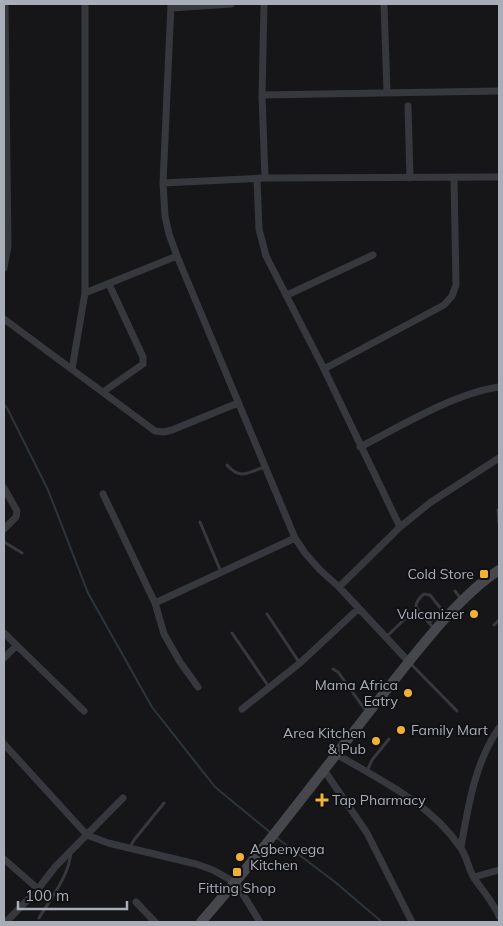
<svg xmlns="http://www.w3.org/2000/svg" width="503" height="926" viewBox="0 0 503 926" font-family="Mulish,sans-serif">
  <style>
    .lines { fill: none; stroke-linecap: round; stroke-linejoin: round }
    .stream { stroke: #2c353c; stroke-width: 2 }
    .lane { stroke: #37383d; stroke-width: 3 }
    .street { stroke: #37383d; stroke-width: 7 }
    .secondary { stroke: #45474d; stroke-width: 10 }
    .poi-dot { fill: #f2b134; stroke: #111113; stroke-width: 2 }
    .labels { text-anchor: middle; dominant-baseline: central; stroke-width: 4; stroke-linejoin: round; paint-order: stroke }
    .poi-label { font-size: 14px; fill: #a8adb8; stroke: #111113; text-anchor: end }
  </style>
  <rect width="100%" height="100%" fill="#161618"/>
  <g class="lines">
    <path class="stream" d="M4 404 7 408 48 490 88 593 152 707 215 787 271 833
      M277 838 335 882 382 922"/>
    <path class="lane" d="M227 465C240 480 248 473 264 467
      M498 510 499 523
      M200 522 221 572
      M4 542 22 553
      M455 591 461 599
      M267 614 299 662
      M429 623 442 610
      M494 625 499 620
      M434 629 416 607C416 602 420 597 424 594L430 595 446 615
      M232 633 269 687
      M386 637 409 615
      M410 663 457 711
      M333 669 338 672 366 711
      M367 771 372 760 389 739
      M129 849 134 840 164 803
      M39 918C51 898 69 876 71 852"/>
    <path class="street" d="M171 4 163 183 165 216 169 234 177 256 295 538 305 553 320 570 339 587 409 662
      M264 4 262 95 265 178
      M384 4 387 93
      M172 8 231 4
      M262 95 499 91
      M408 106 410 178
      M257 179 259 229 266 256 324 369 400 527
      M163 183 265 178 499 177
      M4 268 8 246 5 4
      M85 293 177 256
      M287 295 373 255
      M4 319 155 431 164 432 172 430 238 403
      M72 369 85 293V4
      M324 369 444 305 452 296 456 285 454 178
      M103 392 143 364V357L109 284
      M360 447C401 426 455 393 499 387
      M4 488 17 511 16 517 4 529
      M103 494 155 603 164 634 180 662 198 687
      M339 587 400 527 431 502 499 458
      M155 603 295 538
      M4 633 84 711
      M4 658 16 646
      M242 709 300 663 358 609
      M4 744 87 835 108 843 196 864 213 870 236 883 260 922
      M336 754C380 780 430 803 460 847 467 856 468 868 474 878 483 891 493 902 499 916
      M324 770 367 833 412 922
      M461 847C468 807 475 762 499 728
      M4 859 38 889
      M474 877 499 870
      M136 902 155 922
      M6 922 38 889 55 867 123 798"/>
    <path class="secondary" d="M201 922C267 847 326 766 388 688 418 650 459 596 499 570"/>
  </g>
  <g class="poi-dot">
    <rect x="479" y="569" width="10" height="10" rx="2.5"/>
    <circle cx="474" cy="614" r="5"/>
    <circle cx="408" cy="693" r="5"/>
    <circle cx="401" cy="730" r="5"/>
    <circle cx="376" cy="741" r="5"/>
    <path d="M319.5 792.5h5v5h5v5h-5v5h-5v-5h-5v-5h5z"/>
    <circle cx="240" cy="857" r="5"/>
    <rect x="232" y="867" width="10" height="10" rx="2.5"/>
  </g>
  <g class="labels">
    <g class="poi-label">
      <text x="474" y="574">Cold Store</text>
      <text x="464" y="614">Vulcanizer</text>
      <text x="398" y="685">Mama Africa<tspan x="398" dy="16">Eatry</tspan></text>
      <text x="411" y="730" text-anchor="start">Family Mart</text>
      <text x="366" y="733">Area Kitchen<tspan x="366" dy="16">&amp; Pub</tspan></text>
      <text x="332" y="800" text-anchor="start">Tap Pharmacy</text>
      <text x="250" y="849" text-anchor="start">Agbenyega<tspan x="250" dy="16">Kitchen</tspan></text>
      <text x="237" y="888" text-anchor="middle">Fitting Shop</text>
    </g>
  </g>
  <rect width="503" height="926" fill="none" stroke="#a8adb8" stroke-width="10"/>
  <path d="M18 901v8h109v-8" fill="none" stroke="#a8adb8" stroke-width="2.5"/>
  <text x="25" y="901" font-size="15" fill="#a8adb8" stroke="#111113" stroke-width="4" paint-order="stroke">100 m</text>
</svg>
